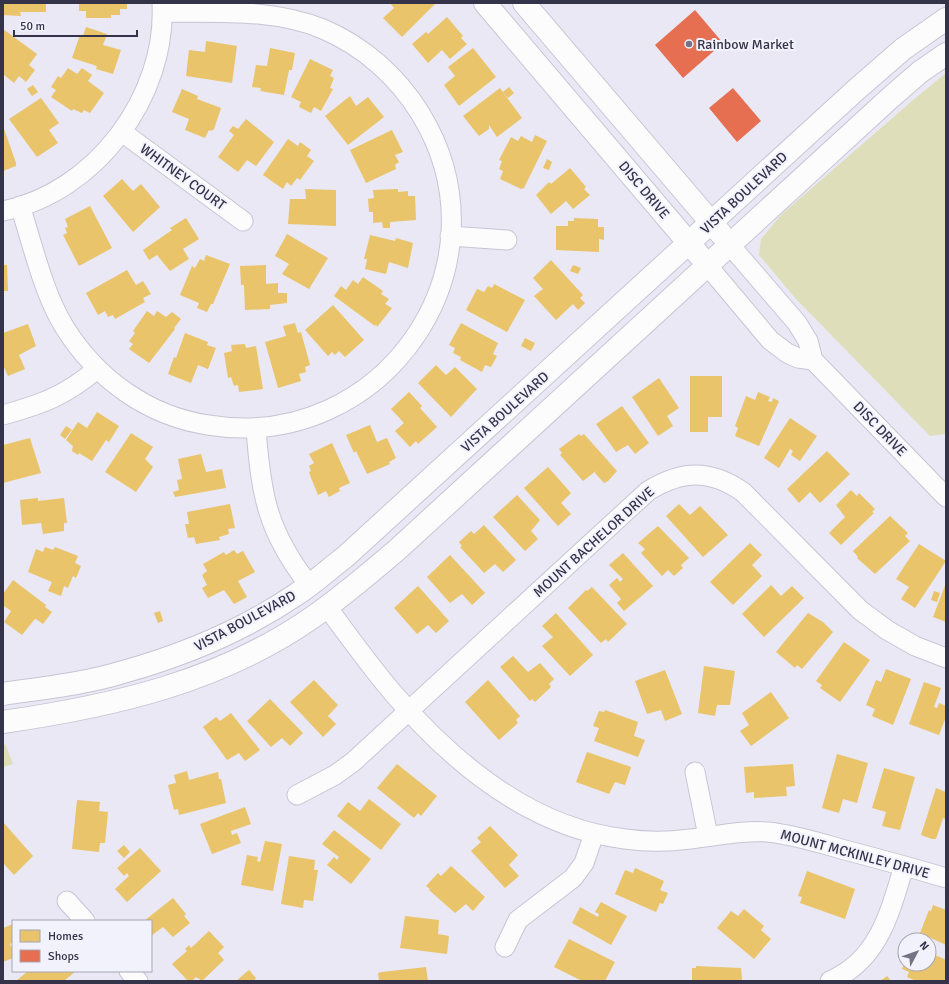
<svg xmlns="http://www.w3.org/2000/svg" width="949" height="984" viewBox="0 0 949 984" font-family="Signika,sans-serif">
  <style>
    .green { fill: #dfdebb }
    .homes { fill: #e9c46a }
    .shops { fill: #e76f51 }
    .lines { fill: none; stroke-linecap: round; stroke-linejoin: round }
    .minor-casing { stroke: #c7c5d5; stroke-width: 21 }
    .major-casing { stroke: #c7c5d5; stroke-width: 24 }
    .minor { stroke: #fcfcfd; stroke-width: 19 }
    .major { stroke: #fcfcfd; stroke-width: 22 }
    .poi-dot { fill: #747285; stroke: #f2f2fd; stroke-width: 1.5 }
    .labels { text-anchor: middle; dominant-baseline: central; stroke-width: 4; stroke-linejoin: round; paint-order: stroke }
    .poi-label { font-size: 14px; fill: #353349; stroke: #f2f2fd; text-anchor: start }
    .street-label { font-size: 14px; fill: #353349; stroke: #f2f2fd }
  </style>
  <rect width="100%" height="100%" fill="#e9e8f4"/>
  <path class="green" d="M946 73V434L930 436 796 299 759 255 761 239 782 214 912 101Z
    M3 743 6 746 13 764 3 767Z"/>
  <path class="homes" d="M3 3H46V12H20L21 16 3 15Z
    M79 3H127V9H120V15H111V18H86V11H79Z
    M390 3H436L402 37 383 18 394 8Z
    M447 17 463 36 461 38 467 44 450 59 442 50 428 63 412 44 426 32 428 34Z
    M86 27 107 34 103 45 121 50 113 74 96 69 97 66 72 58 80 35 83 36Z
    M3 29 37 54 29 65 35 70 26 82 19 76 14 83 3 74Z
    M206 41 237 46 232 83 186 76 189 50 205 52Z
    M270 48 295 53 292 70H289L284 95 260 91 261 88 252 87 256 65 267 66Z
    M473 48 496 77 459 106 444 85 455 76 448 67Z
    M310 59 333 70 330 76 334 78 330 88 333 89 321 111 314 107 311 113 299 107 301 102 291 97Z
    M68 68 77 74 82 68 92 75 88 81 104 93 90 113 84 110 82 113 73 109 72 111 51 97 56 90 51 87 58 76 61 78Z
    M33 85 38 92 32 96 27 89Z
    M509 87 514 93 508 98 503 92Z
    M500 88 522 118 497 137 489 125V129L479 136 463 116Z
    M182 89 198 96 197 99 221 108 214 129 211 131 209 130 205 138 185 130 189 119 172 112Z
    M350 96 356 106 368 97 384 117 348 145 325 116Z
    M41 98 59 123 49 130 58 143 37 157 9 119Z
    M246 119 274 142 256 166 247 160 238 172 218 157 234 135 229 131 233 126 238 129Z
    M3 126 16 163V166L3 171Z
    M392 130 403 152 395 155 399 162 395 165 396 169 366 183 350 150Z
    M535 135 547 141 524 188 521 189 500 179 503 171 499 169 502 161 499 160 511 137 518 141 521 136 532 142Z
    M288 139 298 146 300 142 311 150 307 156 314 161 300 180 297 178 291 186 287 182 283 189 263 175Z
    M547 159 552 162 549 170 543 168Z
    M570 168 586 187 584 189 590 195 573 209 566 201 551 214 536 195 549 182 551 184Z
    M122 179 133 191 141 184 160 207 133 232 103 196Z
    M305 189 336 190V226L288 224 290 199H306Z
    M398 189V192L408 191V196H415L416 220 390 222V228H383L382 222 373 223V212H369L368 199 374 198 373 190Z
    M90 206 112 248 79 266 63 235 67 233 65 228 68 227 65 219Z
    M186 218 199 239 183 249 189 259 170 271 157 255 149 260 143 250 172 230 170 228Z
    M574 218 598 219V227H604V240L599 239V252L556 250V226H568V221H574Z
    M287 234 328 258 309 289 282 274 289 264 275 256Z
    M370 235 395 241 396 238 413 243 408 268 389 262 386 274 365 269 367 259H364Z
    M206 255 230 264 213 304H211L207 312 197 308 199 303 180 295 192 266 195 268 200 259 204 261Z
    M551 260 583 295 580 298 585 303 578 310 573 304 556 320 534 296 543 289 533 278Z
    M3 265H7L8 291H3Z
    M266 265V284L278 283V293H287V303L270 305V309L245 310 244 285H241L240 266Z
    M573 265 581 268 578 274 570 271Z
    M127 270 136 285 143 281 151 294 143 298 145 302 115 319 113 315 108 317 105 311 98 315 86 293Z
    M363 277 383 291 381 294 389 299 385 304 392 308 377 327 376 324 375 326 334 296 341 286 346 290 353 280 358 284Z
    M494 284 525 300 507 332 466 310 477 289 484 292 488 286 492 288Z
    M333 305 364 340 345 357 339 351 335 355 332 352 328 356 305 330Z
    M147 311 154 316 157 311 166 317 172 312 181 319 174 328 175 329 149 363 129 349 133 344 129 341 135 333 133 331Z
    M295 323 298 333 301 332 310 365 305 367 306 372 299 374 301 381 278 388 265 342 286 336 283 326Z
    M461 323 498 343 493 354 497 356 491 367 485 365 482 372 460 360 461 357 453 353 455 348 449 345Z
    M28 324 36 346 19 355 25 369 8 376 3 365V333Z
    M185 333 208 342 207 345 216 348 208 369 198 365 191 383 168 374 174 357 176 358Z
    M525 338 535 343 531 351 521 346Z
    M245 344 246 348 256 346 263 389 239 392 238 385 234 386 231 377 228 378 224 353 232 351 231 345Z
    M436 365 446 375 455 367 477 389 451 417 418 383Z
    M690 376H722V417H708V432H690Z
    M659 378 679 408 667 416 673 426 658 436 632 397Z
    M409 392 422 406 420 408 437 427 418 444 416 441 410 447 395 431 404 423 391 409Z
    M758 392 770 397 768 401 772 402 773 398 779 401 759 446 735 436 738 428 735 426 746 396 755 400Z
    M622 406 649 443 635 454 628 445 616 452 596 424Z
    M97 412 119 426 109 442 106 440 92 461 79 453 78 455 72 451 73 446 66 440 78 422 87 428Z
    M790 418 817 436 800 461 791 455 793 451 790 449 779 468 764 458Z
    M370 425 377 442 387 438 396 458 389 462 390 464 367 474 356 451 354 453 346 435Z
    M66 426 72 430 65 439 60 435Z
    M131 433 153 447 145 459 153 467 136 492 105 472Z
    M579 434 581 436 584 434 617 471 608 481 604 483 595 473 596 471 583 481 560 455 562 453 559 449Z
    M30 438 41 473 3 483V445Z
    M332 443 350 483 339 488 340 491 329 497 326 491 318 495 311 478 309 472 311 471 309 466 314 463 309 454Z
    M827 451 850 474 820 503 810 492 799 503 787 489Z
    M201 454 206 472 222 469 226 488 175 497 173 492 179 490 177 480 182 479 178 459Z
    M548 467 571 493 561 503 571 514 558 526 524 488Z
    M851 490 857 496 859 493 875 509 872 512 874 513 841 545 829 533 845 517 836 505Z
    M517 495 540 520 531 531 538 539 525 551 493 517Z
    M38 498V501L64 498 67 523H64V531L43 534 41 523 22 525 20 500Z
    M230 504 235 528 228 529 229 534 219 537 220 540 196 544 194 537 188 538 185 524H189L187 512Z
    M679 504 690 515 700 506 728 535 703 557 666 516Z
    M890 516 908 533 905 536 910 541 875 574 857 558 858 557 853 551Z
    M484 525 516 560 503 572 495 564 484 573 460 547 462 546 459 542 471 531 474 534Z
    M658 526 689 558 681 565 683 568 674 576 668 570 662 576 641 553 645 549 638 543Z
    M750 543 762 555 752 565 762 576 733 605 710 582Z
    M919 544 946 561 915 608 901 599 909 587 896 579Z
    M45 547 53 550 55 547 78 556 75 563 81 566 76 578 73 576 68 588 64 586 61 596 48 591 52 582 28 572 36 549 43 552Z
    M234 550 237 554 243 551 255 572 238 581 247 597 234 604 224 590 208 598 202 588 207 585 202 575 207 571 203 564 224 552 226 555Z
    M623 553 653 586 624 611 617 603 621 599 609 585 617 578 620 582 623 579 609 565Z
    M450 555 485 593 472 605 462 594 450 603 427 577Z
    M13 580 46 605 45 607 52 612 43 624 36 619 34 620 22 635 4 622 11 611 3 605V594Z
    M946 583V622L933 617Z
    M771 585 781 596 792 586 804 598 764 637 742 614Z
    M418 586 449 621 436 633 428 625 417 634 394 608Z
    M592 587 627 624 608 642 606 639 601 643 568 608 586 590 587 591Z
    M934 591 940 593 937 602 931 600Z
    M160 611 163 621 158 623 154 613Z
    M556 613 593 655 570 676 542 646 553 637 542 626Z
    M808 613 823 622 833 632 802 669 797 665 795 668 776 652Z
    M844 642 870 660 840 702 820 688 822 685 816 681Z
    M513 656 528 672 540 663 554 679 549 684 551 687 535 702 532 699 530 701 500 667Z
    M704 666 735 671 730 705H717L715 716 698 713Z
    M886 669 911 679 893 725 872 716 875 709 866 705 876 680 881 682Z
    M665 670 682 714 665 721 661 710 647 714 635 681Z
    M314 680 338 705 328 716 336 724 323 737 290 702Z
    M488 680 520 716 516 720 518 723 499 740 465 702Z
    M924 682 941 688 934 707 937 708 939 703 946 706V717L939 735 909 724Z
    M771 692 789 718 751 746 740 731 749 725 742 713Z
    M270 699 303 733 290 746 282 738 271 747 247 721Z
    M605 710 638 722 634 736 645 740 638 757 594 741 599 728 593 726 599 711 604 712Z
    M231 713 260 750 245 761 239 753 227 760 203 727 216 717 220 721Z
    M587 752 631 767 625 785 615 782 609 794 576 782Z
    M837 754 868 763 857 803 843 799 839 813 822 808Z
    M397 764 437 796 421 816 418 813 414 818 377 788Z
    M793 764 795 786 786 787 787 796 754 798V792L746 793 744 767Z
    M884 768 915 777 900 830 882 826 886 812 872 808Z
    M187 771 189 780 218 772 219 779H221L226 803 179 815 178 809 174 810 168 785 176 783 174 775Z
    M936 788 946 792V819L943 818 936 839H932L921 835Z
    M369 799 401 824 381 850 337 816 348 802 360 811Z
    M77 800 100 802 99 811 108 812 105 843H100L99 852 72 849Z
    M245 807 251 824 231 831 232 835 237 833 241 843 212 854 200 824Z
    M3 822 33 856 14 875 4 864 3 866Z
    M490 826 518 855 509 865 519 876 505 888 471 851 481 842 477 838Z
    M334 830 371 859 351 884 327 865 334 857 337 860 339 857 322 844Z
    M265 841 282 844 273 891 241 885 247 855 258 857 257 861 260 862Z
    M124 845 130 852 124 858 117 851Z
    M140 848 161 871 127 902 115 889 129 876 127 873 124 876 117 868Z
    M289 856 315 860 314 870H318L313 901 304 900 303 908 281 904Z
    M451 866 485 897 473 911 466 904 455 913 429 890 430 889 426 886 438 873 441 876Z
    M635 868 664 881 660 890 668 893 663 904 660 903 656 912 615 894 625 870 633 873Z
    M807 871 855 889 845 919 800 903 802 897 798 896Z
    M173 898 186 914 184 916 190 923 173 937 163 927 151 936V921H144Z
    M601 902 627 916 611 945 572 923 580 907 598 917 599 914 595 912Z
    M933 905 946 910V945L920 933 929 910 931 911Z
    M744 909 764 926 761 930 771 939 754 959 717 928 731 911 738 916Z
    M405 916 439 920 438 934 449 936 447 954 400 948Z
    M13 924V942L10 944 11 947 13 946V958L3 962V928Z
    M209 931 224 947 218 953 224 960 202 981 196 977 192 981H188L172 964 187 951 185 949 189 945 191 948Z
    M569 939 615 962 605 981H582L554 967Z
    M929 952 946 960V981H916L907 977 909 972 902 969 904 964H929Z
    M696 966 741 968 742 980 692 981V968H696Z
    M426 967 428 981H379L378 973 382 972Z
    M249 970 256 978 254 981H236Z
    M28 971H76L64 981H16Z
    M887 976 891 981H879L883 979Z"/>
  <path class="shops" d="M695 10 723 43 683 78 655 45Z
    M733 88 761 121 737 142 709 108Z"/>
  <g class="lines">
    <defs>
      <path id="minor" d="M122 132 243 221
        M20 206C33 245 43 293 65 328 97 379 148 416 208 425 383 454 514 265 420 113 397 76 363 46 323 29 272 8 215 13 162 12
        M3 211C96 192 167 96 162 3
        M450 236 507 240
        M729 244 797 323 808 341 813 360 946 497
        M707 265 770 340 787 353 798 358 813 360
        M3 415C42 404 65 396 97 369
        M256 429C261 495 267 531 309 585
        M327 607C348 635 369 665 393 693 452 762 531 828 625 839 646 842 668 842 690 839 716 836 742 830 768 832 795 835 820 843 845 850 879 859 913 868 946 878
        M695 772 708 836
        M297 795 335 775 353 762 648 491C682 470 710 469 743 492L860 610 887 630 915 646 946 658
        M67 901 85 921
        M505 947 518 920 573 878 584 863 594 834
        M129 971 138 981
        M830 981C879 960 890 912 904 866"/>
      <path id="major" d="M485 3 699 255
        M524 3 721 234
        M3 694C43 688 84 684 123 672 184 655 244 630 297 594 314 583 329 569 345 557L857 89 903 49 946 19
        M3 722C113 706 220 682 313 617 343 596 370 573 398 549L890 98 920 72 946 54"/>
    </defs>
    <use href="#minor" class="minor-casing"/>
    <use href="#major" class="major-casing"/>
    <use href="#minor" class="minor"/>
    <use href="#major" class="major"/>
  </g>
  <circle class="poi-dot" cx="689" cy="44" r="4"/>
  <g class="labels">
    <g class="poi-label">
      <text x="697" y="44">Rainbow Market</text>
    </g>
    <g class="street-label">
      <text transform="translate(183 177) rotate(36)">WHITNEY COURT</text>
      <text transform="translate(644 190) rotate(50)">DISC DRIVE</text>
      <text transform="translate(744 193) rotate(-43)">VISTA BOULEVARD</text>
      <text transform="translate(505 412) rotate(-42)">VISTA BOULEVARD</text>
      <text transform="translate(880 429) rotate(46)">DISC DRIVE</text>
      <text transform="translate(594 542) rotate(-42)">MOUNT BACHELOR DRIVE</text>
      <text transform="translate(245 621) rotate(-28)">VISTA BOULEVARD</text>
      <text transform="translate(855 854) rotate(15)">MOUNT MCKINLEY DRIVE</text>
    </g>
  </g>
  <rect width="949" height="984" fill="none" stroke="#353349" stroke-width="8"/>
  <rect x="12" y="920" width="140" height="52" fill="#f2f2fd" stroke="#a6a6b5"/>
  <rect x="20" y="930" width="20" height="12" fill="#e9c46a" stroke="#a6a6b5"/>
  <text x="48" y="940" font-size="12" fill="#353349">Homes</text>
  <rect x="20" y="950" width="20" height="12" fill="#e76f51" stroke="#a6a6b5"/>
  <text x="48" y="960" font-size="12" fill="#353349">Shops</text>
  <g transform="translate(917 952) rotate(49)"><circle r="19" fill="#f2f2fd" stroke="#a6a6b5"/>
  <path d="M0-3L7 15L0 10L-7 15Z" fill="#747285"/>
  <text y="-6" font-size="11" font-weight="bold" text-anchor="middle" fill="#353349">N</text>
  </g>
  <path d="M14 30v6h123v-6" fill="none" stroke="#353349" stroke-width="2"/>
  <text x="20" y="30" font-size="12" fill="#353349" stroke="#f2f2fd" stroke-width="3" paint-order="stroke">50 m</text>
</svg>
